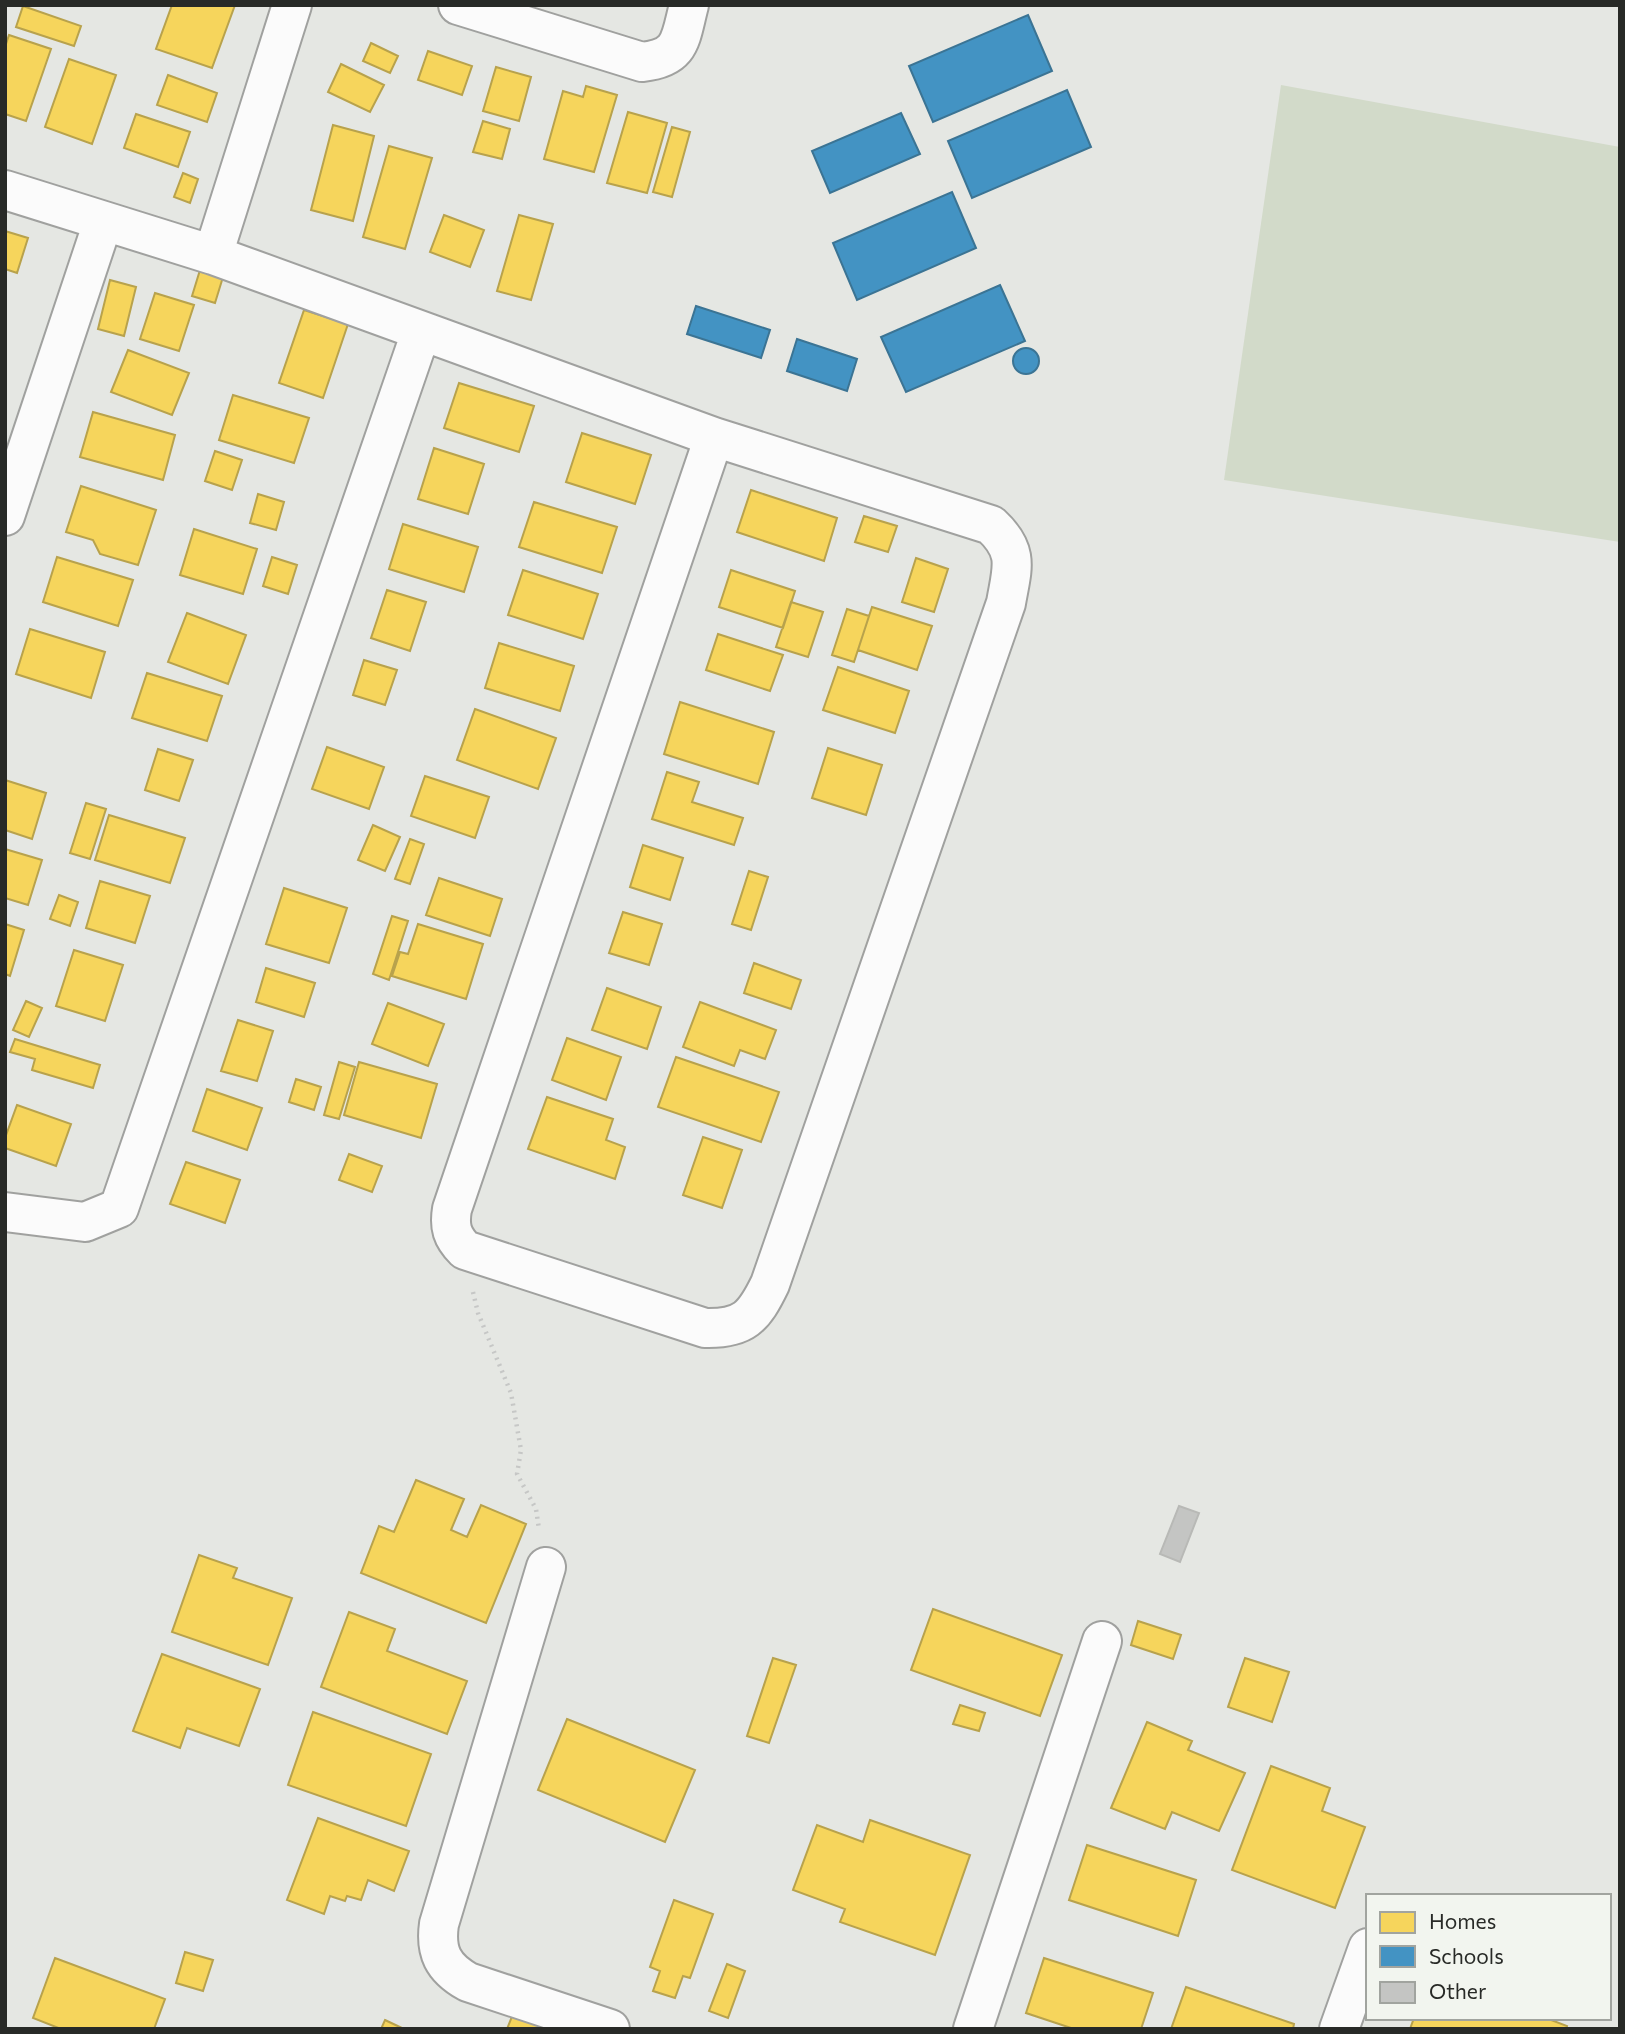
<svg xmlns="http://www.w3.org/2000/svg" width="1625" height="2034" viewBox="0 0 1625 2034" font-family="Commissioner,sans-serif">
  <style>
    .green { fill: #d2dac9 }
    .homes { fill: #f6d55c; stroke: #b8a24c; stroke-width: 2 }
    .schools { fill: #4393c3; stroke: #3b7494; stroke-width: 2 }
    .building { fill: #c4c5c3; stroke: #b8b9b6; stroke-width: 2 }
    .lines { fill: none; stroke-linecap: round; stroke-linejoin: round }
    .minor-casing { stroke: #a0a19f; stroke-width: 42 }
    .path { stroke: #c6c7c6; stroke-width: 4.5; stroke-dasharray: 2 5; stroke-linecap: butt }
    .minor { stroke: #fbfbfb; stroke-width: 38 }
  </style>
  <rect width="100%" height="100%" fill="#e5e7e3"/>
  <path class="green" d="M1281 85 1620 147V542L1224 480Z"/>
  <path class="homes" d="M172 5H235L212 68 156 49Z
    M23 6 81 26 74 46 16 27Z
    M9 35 51 49 26 121 5 114V47Z
    M371 43 398 56 390 73 363 61Z
    M428 51 472 66 462 95 418 80Z
    M69 59 116 75 92 144 45 127Z
    M341 64 384 85 370 112 328 92Z
    M496 67 531 77 519 121 483 111Z
    M168 75 217 93 207 122 157 105Z
    M586 86 617 95 594 172 544 159 563 91 583 97Z
    M628 112 667 123 647 193 607 183Z
    M136 114 190 132 178 167 124 148Z
    M483 121 510 129 502 159 473 152Z
    M333 125 374 136 353 221 311 210Z
    M672 127 690 132 672 197 653 192Z
    M389 146 432 158 405 249 363 237Z
    M183 173 198 179 190 203 174 197Z
    M444 215 484 230 470 267 430 252Z
    M519 215 553 224 531 300 497 291Z
    M5 231 28 238 17 273 5 269Z
    M200 270 223 277 215 303 192 296Z
    M110 280 136 287 124 336 98 329Z
    M155 293 194 305 179 351 140 339Z
    M304 310 348 324 323 398 279 383Z
    M128 350 189 373 172 415 111 392Z
    M459 383 534 406 519 452 444 428Z
    M233 395 309 418 294 463 219 440Z
    M93 412 175 435 163 480 80 457Z
    M582 433 651 455 635 504 566 482Z
    M434 448 484 464 468 514 418 499Z
    M215 451 242 460 232 490 205 481Z
    M81 486 156 510 138 565 100 554 93 540 66 532Z
    M751 490 837 518 824 561 737 532Z
    M258 494 284 502 276 530 250 523Z
    M534 502 617 527 602 573 519 547Z
    M864 516 897 526 888 552 855 542Z
    M403 524 478 547 464 592 389 569Z
    M194 529 257 549 243 594 180 575Z
    M57 557 133 580 118 626 43 602Z
    M272 557 297 565 288 594 263 586Z
    M916 558 948 569 934 612 902 602Z
    M523 570 598 594 583 639 508 615Z
    M731 570 795 591 783 628 719 607Z
    M387 590 426 602 410 651 371 638Z
    M791 602 823 612 808 657 776 647Z
    M872 607 932 626 917 670 858 650Z
    M847 609 869 616 854 662 832 655Z
    M187 613 246 635 228 684 168 662Z
    M30 629 105 652 91 698 16 674Z
    M718 634 783 655 770 691 706 670Z
    M499 643 574 666 560 711 485 688Z
    M364 660 397 670 385 705 353 695Z
    M838 667 909 691 895 733 823 710Z
    M147 673 222 696 207 741 132 718Z
    M680 702 774 732 758 784 664 754Z
    M475 709 556 738 538 789 457 760Z
    M327 747 384 767 369 809 312 789Z
    M828 748 882 765 866 815 812 798Z
    M158 749 193 760 179 801 145 790Z
    M667 772 699 782 692 802 743 818 734 845 652 819Z
    M425 776 489 797 475 838 411 816Z
    M5 780 46 793 32 839 5 830Z
    M86 803 106 809 90 859 70 853Z
    M109 815 185 838 170 883 95 860Z
    M373 825 400 837 385 871 358 860Z
    M410 839 424 844 410 884 395 879Z
    M643 845 683 858 670 900 630 887Z
    M5 849 42 860 28 905 5 898Z
    M749 871 768 877 751 930 732 924Z
    M439 878 502 899 490 936 426 915Z
    M100 881 150 896 135 943 86 928Z
    M284 888 347 908 329 963 266 944Z
    M59 895 78 902 70 926 50 919Z
    M623 912 662 924 649 965 609 953Z
    M392 916 408 921 389 980 373 974Z
    M5 924 24 930 10 976 5 974Z
    M418 924 483 944 466 999 392 976 400 952 408 954Z
    M74 950 123 965 105 1021 56 1006Z
    M754 963 801 980 791 1009 744 993Z
    M266 968 315 983 304 1017 256 1002Z
    M607 988 661 1007 647 1049 592 1030Z
    M26 1001 42 1008 29 1037 13 1030Z
    M700 1002 776 1030 765 1059 740 1050 734 1066 683 1047Z
    M388 1003 444 1024 428 1066 372 1044Z
    M238 1020 273 1031 257 1081 221 1071Z
    M567 1038 621 1057 606 1100 552 1080Z
    M15 1039 100 1065 93 1088 32 1070 35 1059 10 1052Z
    M676 1057 779 1092 761 1142 658 1107Z
    M339 1062 355 1067 339 1119 324 1115Z
    M359 1062 437 1084 421 1138 344 1115Z
    M296 1079 321 1087 314 1110 289 1102Z
    M207 1089 262 1108 247 1150 193 1131Z
    M547 1097 613 1119 606 1140 625 1147 615 1179 528 1149Z
    M17 1105 71 1124 56 1166 5 1148V1138Z
    M703 1137 742 1150 722 1208 683 1195Z
    M349 1154 382 1166 372 1192 339 1180Z
    M186 1162 240 1180 225 1223 170 1204Z
    M416 1480 464 1499 451 1530 467 1537 481 1505 526 1524 486 1623 361 1573 379 1526 394 1532Z
    M199 1555 237 1568 233 1578 292 1598 268 1665 172 1632Z
    M933 1609 1062 1655 1040 1716 911 1670Z
    M349 1612 395 1629 387 1651 467 1681 447 1734 321 1687Z
    M1138 1621 1181 1635 1173 1659 1131 1645Z
    M162 1654 260 1689 239 1746 187 1728 180 1748 133 1731Z
    M773 1658 796 1665 769 1743 747 1736Z
    M1245 1658 1289 1672 1272 1722 1228 1707Z
    M960 1705 985 1713 979 1731 953 1724Z
    M313 1712 431 1754 406 1826 288 1785Z
    M567 1719 695 1770 665 1842 538 1790Z
    M1147 1722 1192 1741 1188 1750 1245 1773 1219 1831 1172 1812 1165 1829 1111 1808Z
    M1271 1766 1330 1788 1322 1811 1365 1827 1335 1908 1232 1870Z
    M318 1818 409 1851 394 1891 368 1880 361 1900 347 1896 345 1901 330 1896 324 1914 287 1900Z
    M870 1820 970 1855 935 1955 840 1922 845 1909 793 1890 817 1825 863 1842Z
    M1087 1845 1196 1880 1178 1936 1069 1900Z
    M674 1900 713 1914 690 1978 683 1976 675 1998 653 1991 660 1971 650 1967Z
    M185 1952 213 1960 203 1991 176 1983Z
    M55 1958 165 1999 154 2029H61L33 2018Z
    M1044 1958 1153 1993 1141 2029H1074L1026 2013Z
    M727 1964 745 1971 728 2018 709 2011Z
    M1186 1987 1294 2024 1293 2029H1171Z
    M515 2009 564 2029H507Z
    M1414 2018H1546L1567 2026 1566 2029H1410Z
    M385 2020 404 2029H381Z"/>
  <path class="schools" d="M1028 15 1052 71 933 122 909 66Z
    M1067 90 1091 147 972 198 948 141Z
    M901 113 920 154 830 193 812 151Z
    M952 192 976 248 857 300 833 243Z
    M1000 285 1025 341 906 392 881 337Z
    M696 306 770 330 761 358 687 334Z
    M797 339 857 359 847 391 787 371Z
    M1013 361a13 13 0 1 1 26 0a13 13 0 1 1-26 0Z"/>
  <path class="building" d="M1179 1506 1199 1513 1180 1562 1160 1554Z"/>
  <g class="lines">
    <defs>
      <path id="minor" d="M458 5 642 62C682 58 680 39 689 5
        M5 190 213 255 714 437 991 525C1020 552 1012 568 1006 603L770 1284C754 1317 744 1329 705 1328L465 1250C452 1237 449 1227 452 1209L714 437
        M213 255 292 5
        M5 516 103 222
        M5 1212 85 1222 119 1208 421 332
        M546 1567 439 1924C435 1952 443 1968 468 1982L610 2029
        M973 2029 1102 1641
        M1339 2029 1368 1948"/>
    </defs>
    <use href="#minor" class="minor-casing"/>
    <path class="path" d="M473 1292 478 1313 511 1393 521 1450 517 1474 536 1509 539 1529"/>
    <use href="#minor" class="minor"/>
  </g>
  <rect width="1625" height="2034" fill="none" stroke="#282a27" stroke-width="14"/>
  <rect x="1366" y="1894" width="245" height="126" fill="#f2f5ef" stroke="#a1a49f" stroke-width="2"/>
  <rect x="1380" y="1912" width="35" height="21" fill="#f6d55c" stroke="#a1a49f" stroke-width="2"/>
  <text x="1429" y="1929" font-size="21" fill="#282a27">Homes</text>
  <rect x="1380" y="1946" width="35" height="21" fill="#4393c3" stroke="#a1a49f" stroke-width="2"/>
  <text x="1429" y="1964" font-size="21" fill="#282a27">Schools</text>
  <rect x="1380" y="1982" width="35" height="21" fill="#c4c5c3" stroke="#a1a49f" stroke-width="2"/>
  <text x="1429" y="1999" font-size="21" fill="#282a27">Other</text>
</svg>
